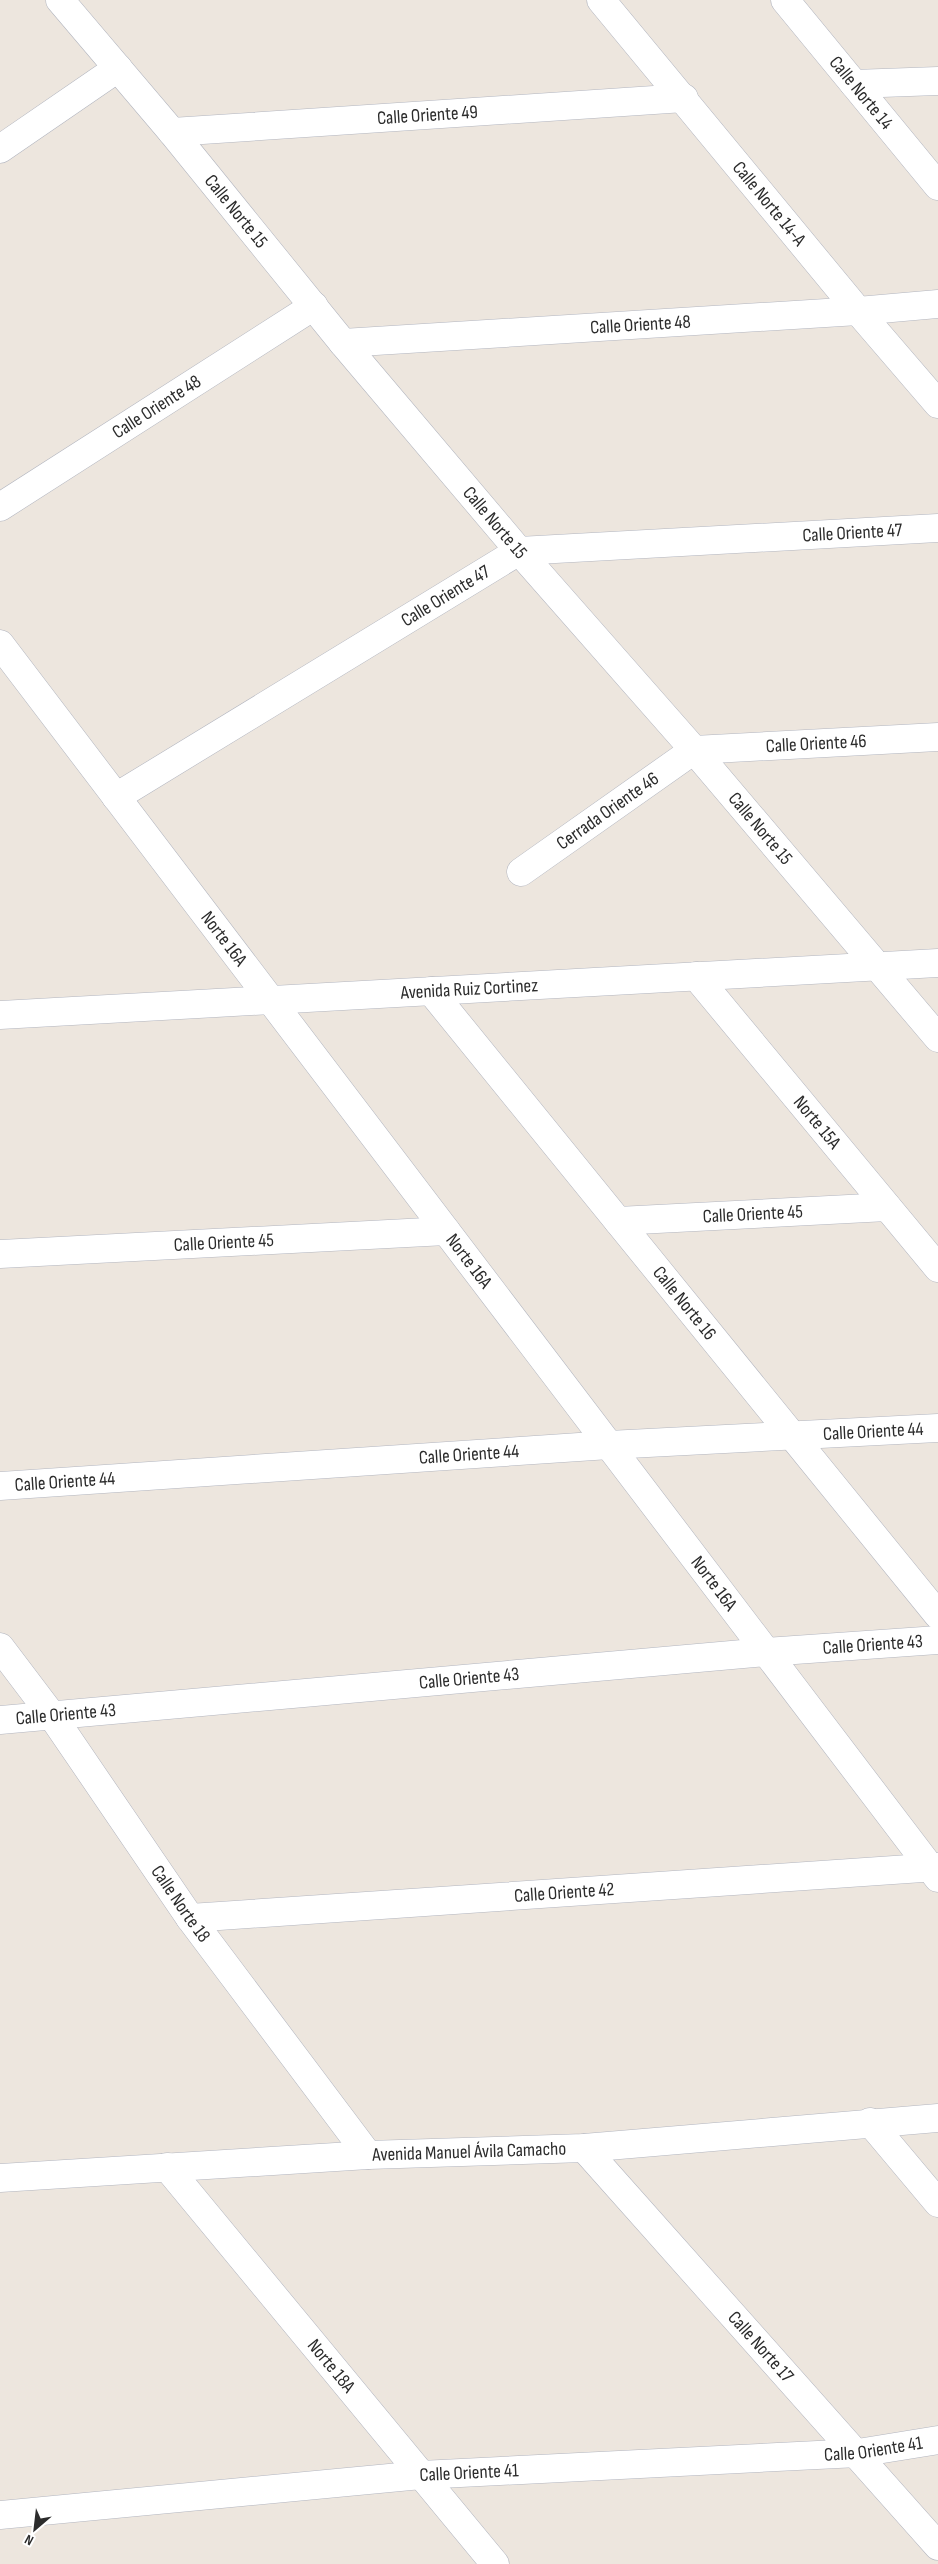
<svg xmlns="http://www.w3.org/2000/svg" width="938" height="2564" viewBox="0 0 938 2564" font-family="'Sofia Sans Condensed',sans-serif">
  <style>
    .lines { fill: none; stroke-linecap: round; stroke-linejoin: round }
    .street-casing { stroke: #b2b5bf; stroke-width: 29 }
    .street { stroke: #fff; stroke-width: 28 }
    .labels { text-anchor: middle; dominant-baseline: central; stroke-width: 4; stroke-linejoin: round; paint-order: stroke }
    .street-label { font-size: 19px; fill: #2c2c2c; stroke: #fff }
  </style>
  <rect width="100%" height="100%" fill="#ede6de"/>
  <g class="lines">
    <defs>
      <g id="street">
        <path id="s1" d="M60 0 172 132 343 343 519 551 694 750 938 1038"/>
        <path id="s2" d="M601 0 858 311 938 404"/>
        <path id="s3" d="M785 0 938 186"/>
        <path d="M854 84 938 81"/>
        <path id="s4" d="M172 132 684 98"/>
        <path d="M0 149 118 68"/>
        <path id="s5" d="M343 343 858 311 938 304"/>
        <path id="s6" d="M0 507 314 306"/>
        <path id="s7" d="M0 644 938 1878"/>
        <path id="s8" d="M116 797 519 551 938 528"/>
        <path id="s9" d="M521 872 694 750 938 737"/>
        <path id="s10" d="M696 976 938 1268"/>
        <path id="s11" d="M431 991 938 1615"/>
        <path id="s12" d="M0 1015 938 963"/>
        <path id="s13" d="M618 1221 887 1207"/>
        <path id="s14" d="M0 1254 446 1231"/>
        <path id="s15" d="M0 1486 609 1445 938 1428"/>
        <path id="s16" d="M0 1647 53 1717 190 1918 368 2155"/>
        <path id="s17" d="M0 1720 766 1652 938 1640"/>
        <path id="s18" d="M190 1918 938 1867"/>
        <path d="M870 2122 938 2203"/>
        <path id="s19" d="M584 2148 938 2546"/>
        <path id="s20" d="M167 2167 495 2564"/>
        <path id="s21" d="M0 2178 368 2155 584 2148 938 2118"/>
        <path id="s22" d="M0 2515 421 2475 858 2453 938 2440"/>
      </g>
    </defs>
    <use href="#street" class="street-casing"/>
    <use href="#street" class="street"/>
  </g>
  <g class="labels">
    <g class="street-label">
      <text stroke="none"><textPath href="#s3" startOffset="120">Calle Norte 14</textPath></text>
      <text stroke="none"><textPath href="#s4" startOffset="256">Calle Oriente 49</textPath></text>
      <text stroke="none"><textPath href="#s2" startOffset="264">Calle Norte 14-A</textPath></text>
      <text stroke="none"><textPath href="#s1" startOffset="275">Calle Norte 15</textPath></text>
      <text stroke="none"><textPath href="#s5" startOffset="298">Calle Oriente 48</textPath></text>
      <text stroke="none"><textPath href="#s6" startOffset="186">Calle Oriente 48</textPath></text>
      <text stroke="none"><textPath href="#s1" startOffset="680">Calle Norte 15</textPath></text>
      <text stroke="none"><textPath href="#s8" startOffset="806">Calle Oriente 47</textPath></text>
      <text stroke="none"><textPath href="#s8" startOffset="386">Calle Oriente 47</textPath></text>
      <text stroke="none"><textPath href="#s9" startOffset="334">Calle Oriente 46</textPath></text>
      <text stroke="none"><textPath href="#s9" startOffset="106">Cerrada Oriente 46</textPath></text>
      <text stroke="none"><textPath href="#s1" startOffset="1085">Calle Norte 15</textPath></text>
      <text stroke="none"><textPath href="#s7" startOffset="370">Norte 16A</textPath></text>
      <text stroke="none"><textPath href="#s12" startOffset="470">Avenida Ruiz Cortinez</textPath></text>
      <text stroke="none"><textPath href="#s10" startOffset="190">Norte 15A</textPath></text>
      <text stroke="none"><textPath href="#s13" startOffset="135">Calle Oriente 45</textPath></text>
      <text stroke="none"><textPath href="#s14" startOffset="224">Calle Oriente 45</textPath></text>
      <text stroke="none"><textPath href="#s7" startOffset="775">Norte 16A</textPath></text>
      <text stroke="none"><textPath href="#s11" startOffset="402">Calle Norte 16</textPath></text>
      <text stroke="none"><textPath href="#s15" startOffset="875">Calle Oriente 44</textPath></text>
      <text stroke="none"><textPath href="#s15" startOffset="470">Calle Oriente 44</textPath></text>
      <text stroke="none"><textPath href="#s15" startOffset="65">Calle Oriente 44</textPath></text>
      <text stroke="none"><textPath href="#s7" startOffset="1180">Norte 16A</textPath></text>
      <text stroke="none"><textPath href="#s17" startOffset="876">Calle Oriente 43</textPath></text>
      <text stroke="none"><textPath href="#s17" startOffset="471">Calle Oriente 43</textPath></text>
      <text stroke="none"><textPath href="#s17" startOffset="66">Calle Oriente 43</textPath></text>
      <text stroke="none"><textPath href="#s18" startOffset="375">Calle Oriente 42</textPath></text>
      <text stroke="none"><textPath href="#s16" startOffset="314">Calle Norte 18</textPath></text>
      <text stroke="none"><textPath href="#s21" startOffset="470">Avenida Manuel Ávila Camacho</textPath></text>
      <text stroke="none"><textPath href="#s19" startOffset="266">Calle Norte 17</textPath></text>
      <text stroke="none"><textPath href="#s20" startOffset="258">Norte 18A</textPath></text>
      <text stroke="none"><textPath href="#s22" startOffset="876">Calle Oriente 41</textPath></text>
      <text stroke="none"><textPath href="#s22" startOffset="471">Calle Oriente 41</textPath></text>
    </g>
  </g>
  <g transform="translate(35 2529) rotate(208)" stroke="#ffffff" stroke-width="4" paint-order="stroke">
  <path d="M0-4L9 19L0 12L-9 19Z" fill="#2c2c2c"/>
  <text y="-8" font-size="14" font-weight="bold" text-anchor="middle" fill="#2c2c2c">N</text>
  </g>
</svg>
